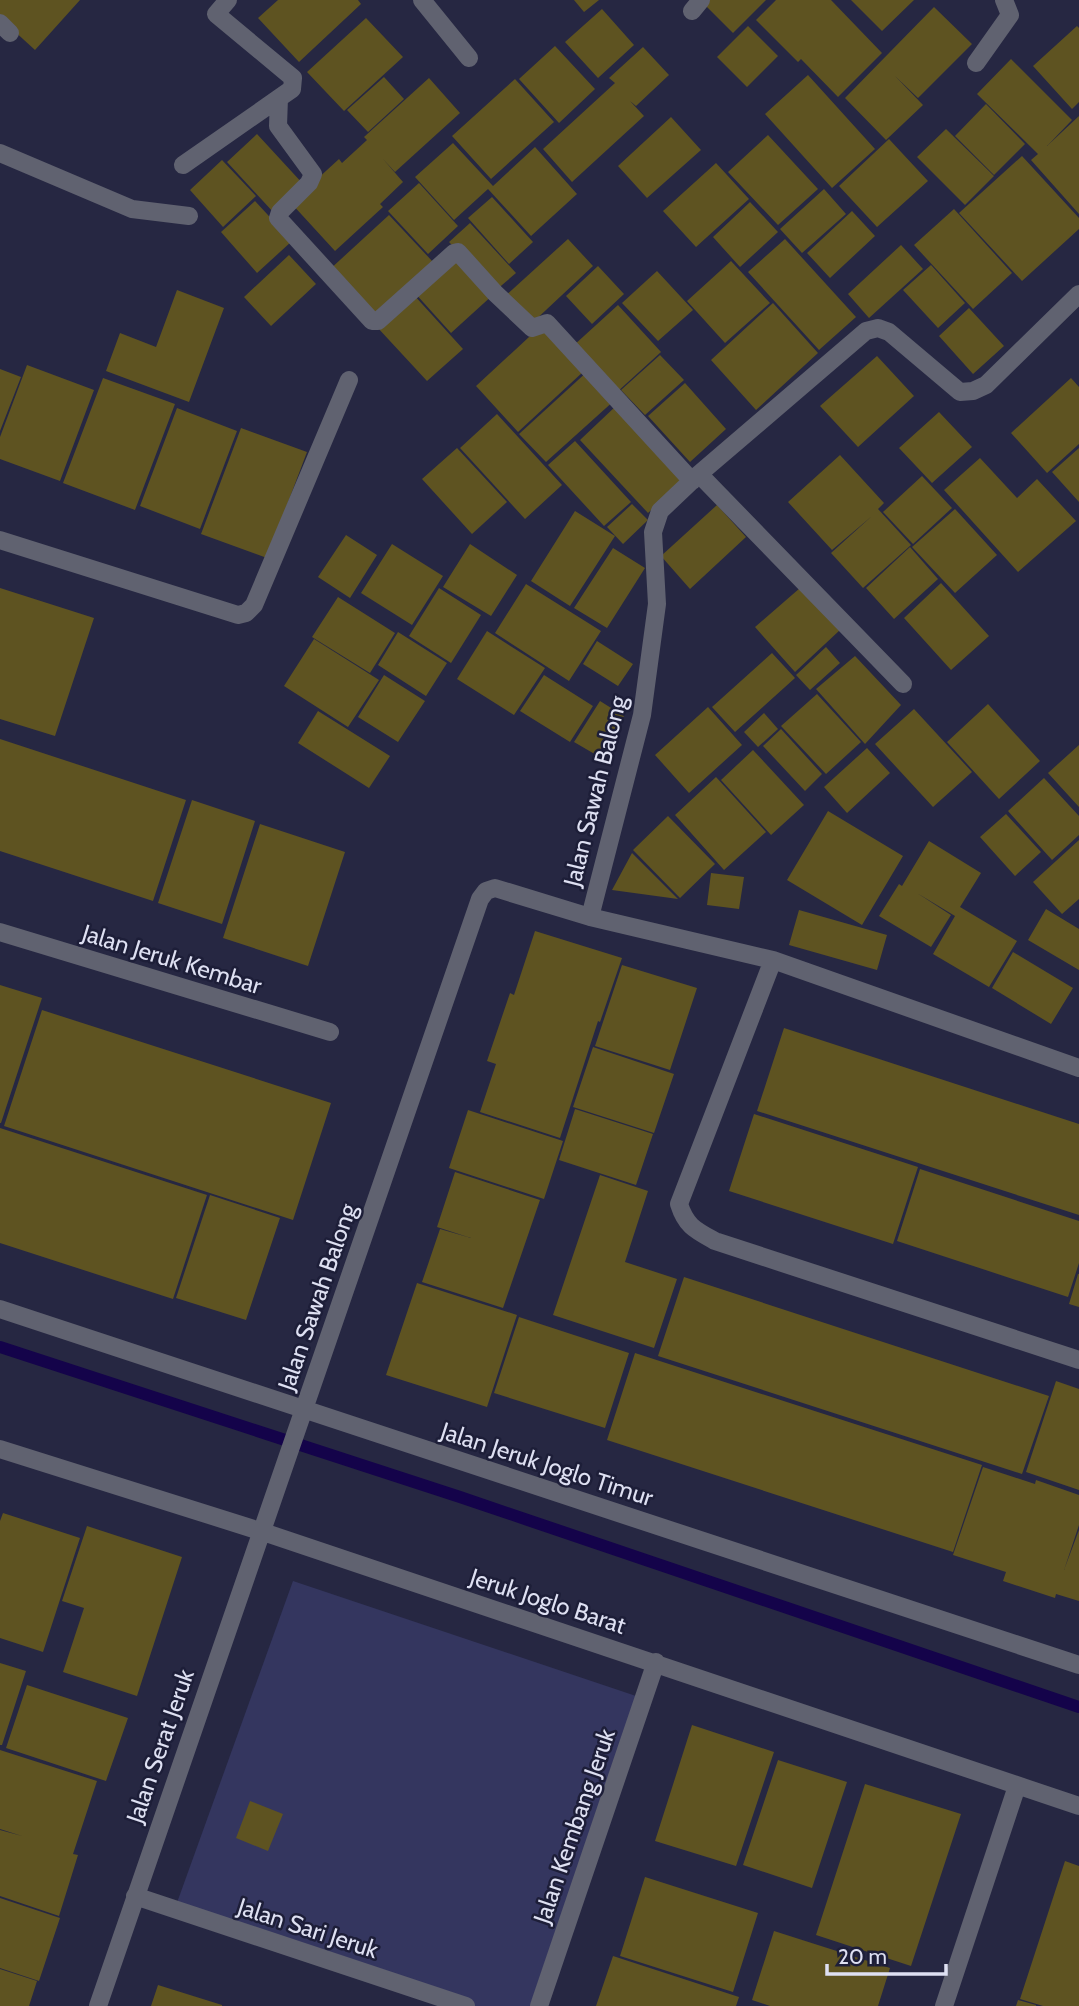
<svg xmlns="http://www.w3.org/2000/svg" width="1079" height="2006" viewBox="0 0 1079 2006" font-family="Cabin,sans-serif">
  <style>
    .green { fill: #34365f }
    .lines { fill: none; stroke-linecap: round; stroke-linejoin: round }
    .stream { stroke: #14034a; stroke-width: 12 }
    .building { fill: #5e5321 }
    .minor { stroke: #606270; stroke-width: 18 }
    .labels { text-anchor: middle; dominant-baseline: central; stroke-width: 5; stroke-linejoin: round; paint-order: stroke }
    .street-label { font-size: 24px; fill: #dee0f2; stroke: #1d1e38 }
  </style>
  <rect width="100%" height="100%" fill="#262742"/>
  <path class="green" d="M293 1581 636 1696 530 2006H456L174 1911Z"/>
  <g class="lines">
    <path class="stream" d="M0 1347 460 1497 1079 1707"/>
  </g>
  <path class="building" d="M0 0H80L35 50 0 18Z
    M278 0H358L361 4 299 62 258 18Z
    M574 0H599L584 12Z
    M706 0H766L733 33 703 3Z
    M776 0H831L882 53 838 97 801 59 798 62 756 20Z
    M851 0H914L882 31Z
    M934 7 972 44 918 98 895 76 923 105 886 140 845 98Z
    M602 9 634 45 598 78 565 42Z
    M366 18 403 57 344 111 307 72Z
    M748 26 778 56 747 87 717 57Z
    M1077 26 1079 28V102L1072 109 1033 66Z
    M555 46 595 89 559 123 519 79Z
    M643 47 669 75 636 106 630 101 644 116 572 182 543 149 615 83 609 78Z
    M1011 59 1072 120 1047 146 1079 116V214L1031 160 1038 154 977 94Z
    M808 75 875 149 832 188 765 114Z
    M384 77 404 99 368 132 347 110Z
    M429 78 460 113 395 172 383 159 403 182 380 204 383 207 335 251 291 203 339 159 342 163 367 140 364 137Z
    M515 79 554 122 491 179 452 136Z
    M986 104 1025 144 994 175 955 136Z
    M671 117 701 150 647 198 618 166Z
    M946 129 994 176 965 205 917 157Z
    M257 134 304 185 274 213 227 162Z
    M768 135 818 189 778 225 728 172Z
    M889 139 928 181 877 227 839 186Z
    M453 143 493 186 535 147 577 194 531 236 488 189 454 220 415 177Z
    M1022 156 1079 218V229L1022 281 959 213Z
    M222 160 256 196 223 227 190 190Z
    M716 163 749 199 696 247 663 211Z
    M419 183 458 226 428 254 388 211Z
    M824 189 846 214 802 253 780 229Z
    M492 197 533 242 509 264 468 218Z
    M255 201 292 241 257 273 221 232Z
    M750 202 778 232 740 267 713 237Z
    M954 209 1012 273 973 309 914 245Z
    M852 211 875 236 830 278 807 253Z
    M389 215 433 262 371 318 328 271Z
    M470 223 516 273 495 291 449 242Z
    M568 239 593 266 530 325 504 297Z
    M785 239 856 317 819 350 748 272Z
    M901 245 923 269 869 318 848 294Z
    M457 253 495 293 451 333 414 292Z
    M289 255 316 284 271 326 244 297Z
    M731 261 770 303 725 343 687 301Z
    M931 265 965 303 938 328 903 290Z
    M598 266 624 294 592 324 566 296Z
    M657 271 693 310 658 341 622 303Z
    M177 290 224 308 189 402 106 371 120 333 156 347Z
    M413 294 463 349 427 381 377 327Z
    M773 303 818 353 756 410 711 360Z
    M618 305 661 352 616 393 573 346Z
    M969 308 1004 346 973 374 939 336Z
    M542 325 584 371 518 432 476 386Z
    M660 355 684 380 645 415 621 390Z
    M877 356 914 396 858 447 820 406Z
    M27 365 94 390 60 481 0 459V437Z
    M0 369 21 377 0 431Z
    M589 370 616 399 546 462 519 434Z
    M103 378 175 404 135 510 63 483Z
    M1071 378 1079 387V444L1047 473 1011 433Z
    M685 383 726 429 690 462 648 416Z
    M617 405 686 478 648 513 580 440Z
    M177 408 237 431 200 529 140 506Z
    M939 412 972 447 932 483 899 448Z
    M497 414 562 485 525 519 460 448Z
    M241 428 307 452 267 558 201 534Z
    M575 441 631 502 604 526 548 465Z
    M457 448 507 502 472 534 422 479Z
    M1079 448V502L1052 472Z
    M840 455 884 503 878 509 911 545 863 588 831 553 872 516 832 550 788 502Z
    M980 458 1017 498 1037 479 1076 521 1018 572 944 490Z
    M922 476 952 508 913 544 883 512Z
    M632 504 648 520 623 544 607 527Z
    M717 505 746 537 690 589 661 556Z
    M955 509 997 555 955 593 912 547Z
    M575 511 615 536 570 606 531 581Z
    M346 535 377 555 350 598 318 577Z
    M392 544 443 576 412 625 361 593Z
    M470 544 517 575 491 616 443 587Z
    M910 547 938 579 894 619 866 588Z
    M613 548 645 568 607 628 574 608Z
    M941 583 989 636 951 670 904 618Z
    M526 584 601 631 569 681 495 633Z
    M0 588 94 618 55 736 0 719Z
    M439 588 481 615 451 663 409 636Z
    M800 588 840 630 795 672 755 627Z
    M338 597 395 633 370 673 312 637Z
    M487 631 545 668 514 715 457 679Z
    M398 632 447 663 426 696 378 665Z
    M314 639 379 680 348 727 284 686Z
    M597 641 633 664 618 686 583 664Z
    M826 647 840 663 810 690 796 675Z
    M772 653 795 678 735 732 712 707Z
    M855 656 901 705 865 744 816 689Z
    M384 675 425 701 398 742 358 717Z
    M544 675 593 706 570 742 520 711Z
    M817 694 861 742 826 774 781 726Z
    M600 701 624 716 598 756 574 742Z
    M988 704 1040 761 999 799 947 742Z
    M708 707 742 745 689 793 655 755Z
    M914 709 972 772 933 807 875 744Z
    M318 711 390 756 369 788 298 743Z
    M764 713 778 729 758 747 744 732Z
    M781 729 822 774 805 791 763 746Z
    M0 739 186 800 153 901 0 851Z
    M1079 745V807L1048 773Z
    M867 748 890 773 847 813 824 787Z
    M753 750 804 805 771 835 721 780Z
    M716 777 766 832 724 870 675 815Z
    M1044 778 1079 816V835L1052 860 1008 811Z
    M192 800 255 821 222 924 158 903Z
    M828 811 903 856 862 925 787 880Z
    M1006 814 1041 852 1015 876 980 837Z
    M668 816 715 864 680 898 633 850Z
    M260 824 345 852 308 966 223 938Z
    M1079 840V899L1062 914 1033 882Z
    M929 841 981 873 960 907 1017 941 989 987 933 954 955 916 917 893 951 915 931 947 879 916 899 884 902 886Z
    M632 853 678 899 612 890Z
    M711 873 744 877 739 909 707 905Z
    M1046 909 1079 929V970L1028 940Z
    M799 910 887 935 877 970 789 945Z
    M535 931 622 958 600 1022 598 1021 560 1138 480 1112 496 1064 487 1061 510 993 514 995Z
    M1013 952 1073 988 1051 1024 992 988Z
    M622 965 697 988 670 1070 595 1046Z
    M0 985 42 998 1 1123H0Z
    M42 1010 331 1103 293 1220 4 1126Z
    M784 1028 1079 1124V1215L757 1111Z
    M593 1047 674 1074 654 1133 573 1107Z
    M575 1109 653 1134 636 1185 559 1160Z
    M468 1110 563 1141 544 1199 449 1168Z
    M754 1114 918 1167 893 1244 729 1191Z
    M0 1128 207 1195 173 1299 0 1243Z
    M920 1169 1079 1221V1263L1068 1297 897 1241Z
    M455 1172 540 1200 503 1308 422 1282 440 1229 471 1238 437 1227Z
    M600 1175 648 1191 625 1262 677 1279 654 1348 553 1315Z
    M210 1195 280 1218 246 1320 176 1298Z
    M1078 1274H1079V1307L1069 1304Z
    M684 1277 1049 1396 1022 1474 658 1356Z
    M417 1283 517 1315 487 1407 386 1375Z
    M519 1317 629 1353 605 1428 494 1393Z
    M635 1353 982 1465 953 1552 607 1440Z
    M1056 1381 1079 1389V1490L1026 1472Z
    M983 1467 1035 1484 1036 1480 1079 1495V1525L1064 1570 1079 1530V1601L1056 1594 1055 1598 1003 1581 1006 1572 953 1555Z
    M3 1513 80 1538 43 1652 0 1638V1521Z
    M87 1526 182 1557 137 1696 63 1672 84 1608 62 1601Z
    M0 1663 26 1671 2 1745H0Z
    M27 1685 128 1718 106 1781 6 1748Z
    M692 1725 774 1752 736 1866 655 1841Z
    M0 1750 97 1781 73 1854 78 1855 59 1916 0 1896V1830L22 1836 0 1829Z
    M778 1760 847 1782 812 1888 743 1865Z
    M865 1784 961 1814 911 1966 816 1935Z
    M250 1801 283 1814 268 1851 236 1838Z
    M1065 1861 1079 1866V2006H1043L1020 1999Z
    M645 1877 758 1913 733 1992 620 1956Z
    M0 1898 60 1918 39 1981 0 1968Z
    M774 1931 890 1968 878 2006H770L752 2000Z
    M613 1956 739 1997 736 2006H596Z
    M0 1969 37 1981 29 2006H0Z
    M158 1985 222 2005V2006H151Z
    M1018 2000 1036 2005V2006H1016Z"/>
  <g class="lines">
    <path class="minor" d="M422 0 469 58
      M692 11 701 0
      M0 23 10 33
      M976 63 1010 15 1004 0
      M279 98 278 126 313 174 309 183 280 212 278 218 372 321H378L454 253 458 252 495 293 532 328 547 323 692 481
      M0 153 132 209 189 216
      M183 165 292 89 293 78 216 14 228 0
      M699 474 903 684
      M0 540 238 615 246 613 254 605 349 380
      M590 917 642 715 657 604 653 532 660 511 699 474 866 331 878 328 889 332 960 392 973 391 986 385 1079 294
      M0 932 330 1032
      M773 960 679 1204C686 1226 695 1230 715 1241L1079 1360
      M0 1309 1079 1665
      M0 1449 260 1531 1079 1806
      M135 1896 466 2006
      M98 2006C223 1636 353 1268 480 899L486 891 495 888 590 917 773 960 1079 1068
      M539 2006 656 1662
      M944 2006 1017 1786"/>
  </g>
  <g class="labels">
    <g class="street-label">
      <text transform="translate(595 791) rotate(-76)">Jalan Sawah Balong</text>
      <text transform="translate(172 959) rotate(17)">Jalan Jeruk Kembar</text>
      <text transform="translate(317 1297) rotate(-71)">Jalan Sawah Balong</text>
      <text transform="translate(547 1464) rotate(18)">Jalan Jeruk Joglo Timur</text>
      <text transform="translate(548 1601) rotate(18)">Jeruk Joglo Barat</text>
      <text transform="translate(160 1746) rotate(-71)">Jalan Serat Jeruk</text>
      <text transform="translate(574 1826) rotate(-71)">Jalan Kembang Jeruk</text>
      <text transform="translate(308 1928) rotate(18)">Jalan Sari Jeruk</text>
    </g>
  </g>
  <path d="M827 1964v10h119v-10" fill="none" stroke="#dee0f2" stroke-width="3.5"/>
  <text x="838" y="1964" font-size="21" fill="#dee0f2" stroke="#1d1e38" stroke-width="5" paint-order="stroke">20 m</text>
</svg>
